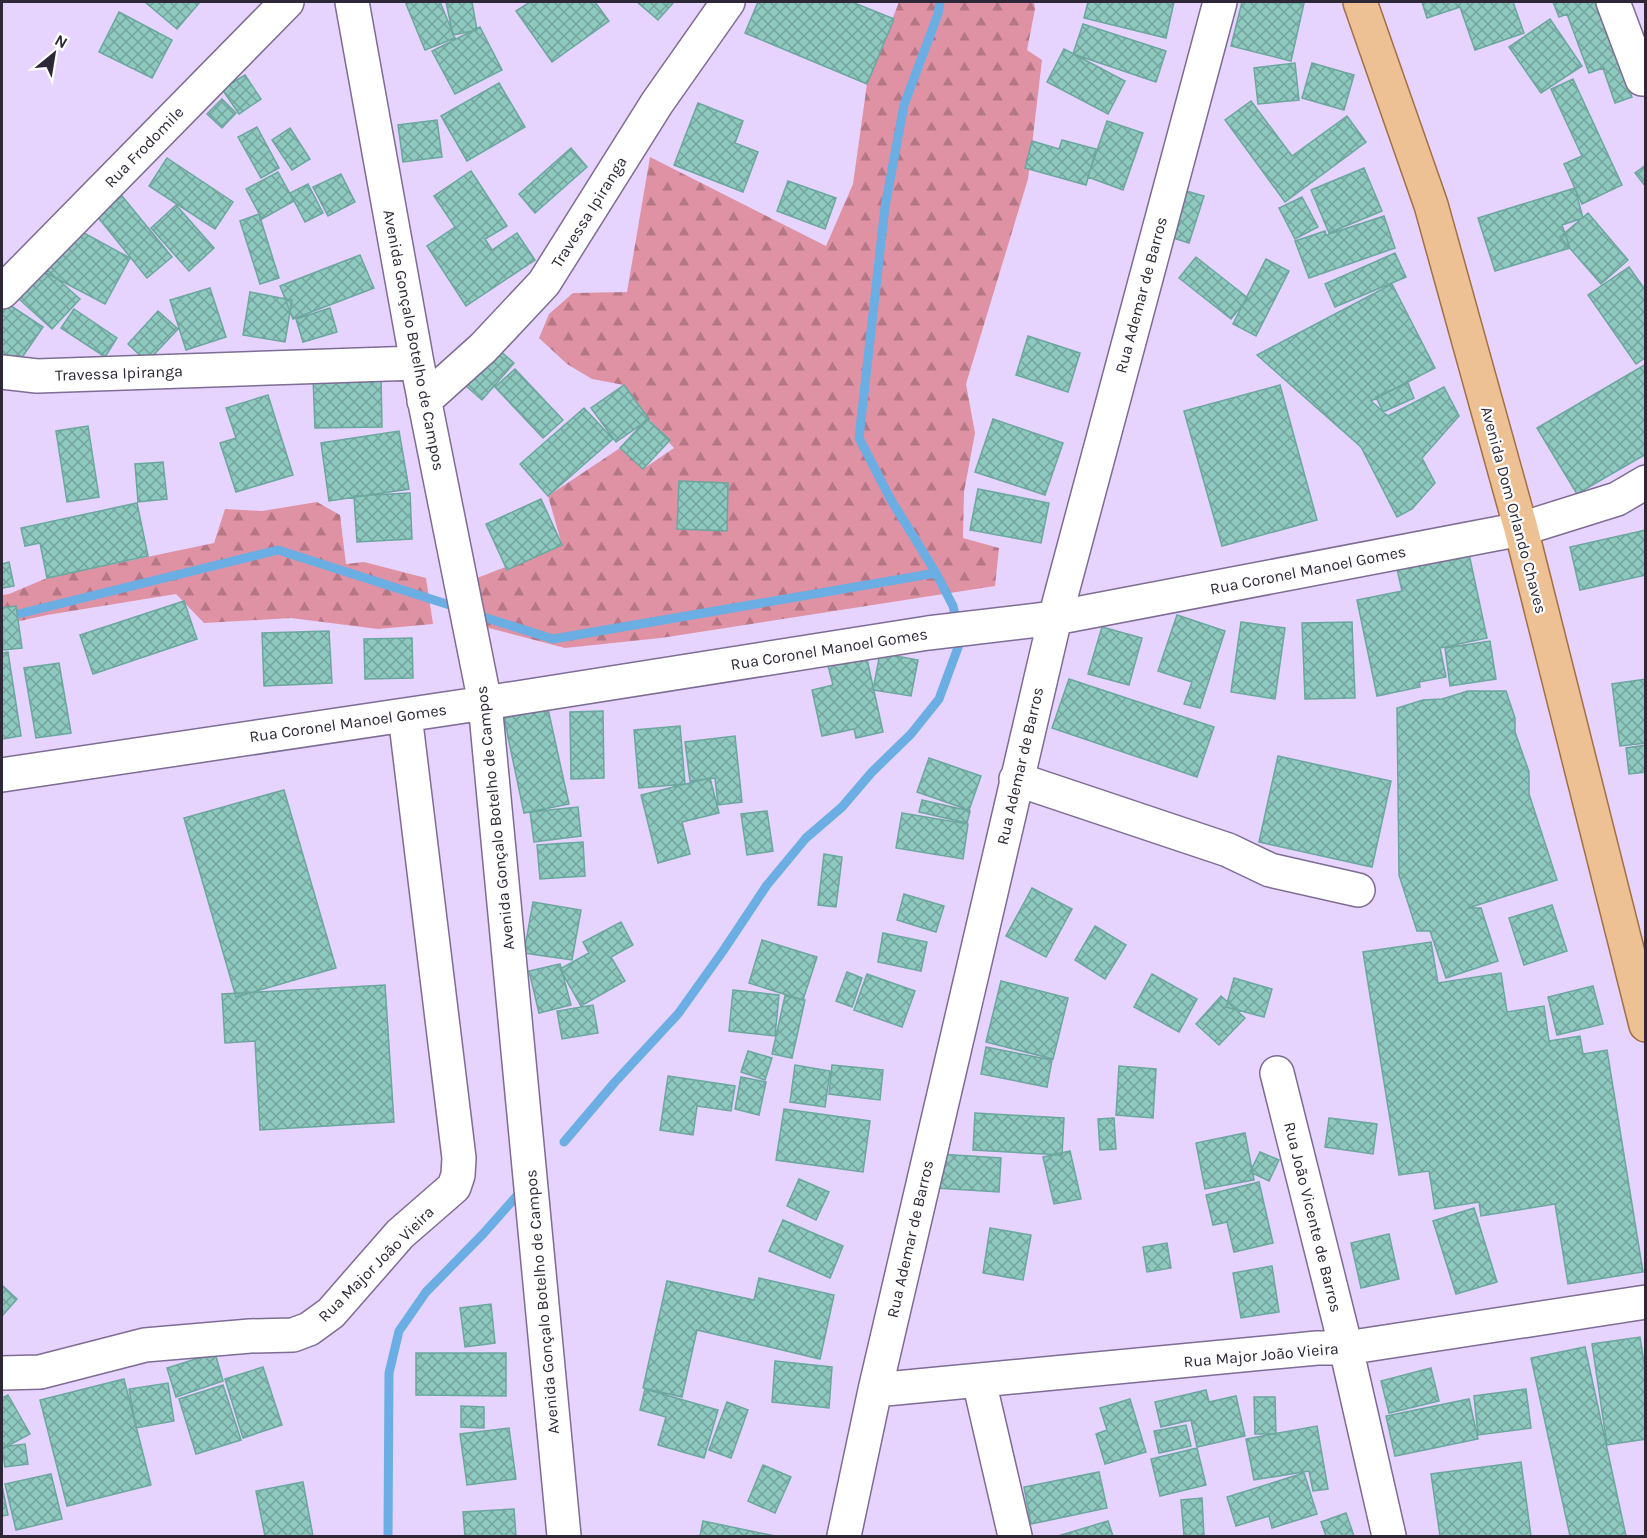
<svg xmlns="http://www.w3.org/2000/svg" width="1647" height="1538" viewBox="0 0 1647 1538" font-family="Karla,sans-serif">
  <style>
    .forest { fill: url(#forest-firs) }
    .lines { fill: none; stroke-linecap: round; stroke-linejoin: round }
    .stream { stroke: #6baee4; stroke-width: 9 }
    .building { fill: url(#building-cross-hatch); stroke: #6ca69e; stroke-width: 1.5 }
    .minor-casing { stroke: #7d6c93; stroke-width: 36 }
    .major-casing { stroke: #a27045; stroke-width: 36 }
    .minor { stroke: #fff; stroke-width: 33 }
    .major { stroke: #edc194; stroke-width: 33 }
    .labels { text-anchor: middle; dominant-baseline: central; stroke-width: 4.5; stroke-linejoin: round; paint-order: stroke }
    .street-label { font-size: 16px; fill: #2e2737; stroke: #fefefe }
  </style>
  <defs>
    <pattern id="forest-firs" width="22" height="20" patternUnits="userSpaceOnUse" patternTransform="scale(1.5)"><rect width="22" height="20" fill="#df92a3"/><path d="M5 1l3.5 6h-7zM16 11l3.5 6h-7z" fill="#b57786"/></pattern>
    <pattern id="building-cross-hatch" width="8" height="8" patternUnits="userSpaceOnUse" patternTransform="scale(1.5)"><rect width="8" height="8" fill="#8ec9c0"/><path d="M0 0l8 8M0 8l8-8" fill="none" stroke="#74a39d"/></pattern>
  </defs>
  <rect width="100%" height="100%" fill="#e6d4ff"/>
  <path class="forest" d="M899 2H1034L1035 9 1027 50 1042 60 1028 179 966 384 975 433 964 492 963 538 999 548 995 586 661 638 565 648 485 627 477 578 562 545 548 496 620 448 643 469 674 448 649 419 624 385 592 379 567 364 539 338 549 314 573 293 627 292 650 157 826 246 853 184 867 84Z
    M317 502 340 515 346 564 364 562 426 578 433 624 378 629 291 618 204 623 176 594 47 615 2 625V595L9 594 47 578 214 543 225 509 262 511Z"/>
  <g class="lines">
    <path class="stream" d="M940 2 938 14 904 105 885 207 859 438 891 500 936 573 953 606 957 623
      M474 614 553 639 936 573
      M2 618 278 550 459 608
      M564 1142 615 1082 678 1014 723 951 767 885 806 838 842 807 872 772 911 734 939 699 960 642 959 636
      M388 1536 389 1373 399 1331 426 1292 483 1234 522 1190"/>
  </g>
  <path class="building" d="M145 2H200L177 29Z
    M411 2H440L455 38 425 50 406 4Z
    M446 2H472L477 30 453 35Z
    M530 2H595L609 21 552 62 516 11Z
    M637 2H674L658 20Z
    M758 2H852L894 19 867 84 745 33Z
    M1088 2H1174L1166 38 1084 18Z
    M1242 2 1304 3 1291 61 1231 46Z
    M1422 2H1513L1524 33 1475 50 1460 7 1427 18Z
    M1553 2H1604L1615 51 1632 97 1615 103 1603 68 1589 73 1567 14 1559 17Z
    M119 12 172 40 152 78 99 52Z
    M1550 19 1582 66 1541 93 1509 47Z
    M1083 24 1166 51 1156 82 1073 54Z
    M480 27 502 70 455 94 432 51Z
    M1064 49 1125 81 1108 114 1047 82Z
    M1295 63 1299 100 1258 104 1254 68Z
    M1312 63 1354 75 1344 110 1302 98Z
    M245 75 261 99 239 114 222 89Z
    M1573 79 1622 185 1582 204 1564 164 1582 156 1551 89Z
    M499 83 525 127 467 161 441 116Z
    M222 99 236 113 222 128 207 114Z
    M1251 101 1292 156 1347 116 1366 142 1285 202 1225 120Z
    M698 103 743 121 735 143 758 152 743 192 674 165Z
    M437 120 442 157 403 162 398 125Z
    M1107 121 1143 133 1123 190 1088 177Z
    M257 127 279 168 261 178 238 137Z
    M290 128 310 159 292 170 272 140Z
    M1062 140 1096 149 1086 185 1025 168 1032 141 1059 149Z
    M571 148 587 167 535 213 519 194Z
    M167 158 233 202 215 229 149 186Z
    M1646 165V187L1635 173Z
    M1364 168 1382 211 1329 233 1311 190Z
    M471 171 507 226 485 239 492 250 517 233 535 260 466 306 427 246 455 227 434 196Z
    M278 172 294 201 262 219 246 189Z
    M341 174 355 202 328 216 313 187Z
    M788 181 836 198 825 229 777 211Z
    M308 184 323 213 305 222 290 193Z
    M1575 188 1583 218 1562 225 1570 248 1495 271 1478 218Z
    M1179 189 1204 196 1189 243 1164 235Z
    M122 196 172 257 147 278 97 216Z
    M1302 197 1318 227 1295 239 1279 208Z
    M176 205 214 248 189 271 151 228Z
    M1588 213 1628 260 1601 284 1560 237Z
    M259 214 279 278 260 284 240 221Z
    M1384 216 1395 248 1309 278 1295 241 1325 231 1326 235Z
    M71 226 130 258 105 304 46 273Z
    M1395 253 1406 277 1335 307 1325 284Z
    M360 255 374 288 293 319 280 286Z
    M1196 257 1248 298 1231 319 1179 278Z
    M1266 259 1289 271 1256 336 1233 324Z
    M1629 267 1646 291V357L1636 364 1588 295Z
    M45 268 80 299 52 329 18 298Z
    M1392 284 1435 368 1371 401 1388 416 1444 387 1459 416 1422 458 1435 483 1412 509 1397 517 1361 447 1257 355Z
    M210 288 226 337 186 350 170 300Z
    M250 292 292 300 285 342 243 335Z
    M8 304 43 327 12 372 2 365V314Z
    M330 308 337 332 303 342 296 319Z
    M74 309 117 338 105 357 61 328Z
    M158 311 178 329 147 362 128 344Z
    M1028 336 1080 353 1068 392 1016 375Z
    M498 349 514 363 482 400 466 386Z
    M1646 364V454L1577 494 1537 428Z
    M515 369 563 420 543 438 495 387Z
    M381 377 382 427 315 428 313 378Z
    M1408 383 1414 398 1383 412 1376 397Z
    M624 385 649 419 616 442 591 408Z
    M1280 385 1317 520 1222 546 1184 411Z
    M268 395 293 475 236 492 220 443 236 438 226 408Z
    M584 408 613 439 548 496 520 464Z
    M647 419 670 440 643 469 620 448Z
    M993 419 1063 443 1045 495 975 472Z
    M88 426 99 497 67 502 56 431Z
    M399 431 409 489 329 501 321 443Z
    M163 462 167 499 138 502 135 464Z
    M679 481 728 483 727 531 677 529Z
    M978 489 1049 503 1041 543 970 530Z
    M410 493 412 539 357 542 354 496Z
    M541 499 562 545 507 570 486 524Z
    M137 503 148 556 47 578 40 543 25 546 21 528Z
    M1646 530V575L1580 590 1570 547Z
    M1469 554 1487 638 1440 648 1446 677 1419 682 1420 687 1377 696 1357 600 1402 591 1397 569Z
    M9 562 14 586 2 588V564Z
    M184 601 197 639 93 674 80 635Z
    M16 606 22 648 3 650 2 608Z
    M1177 615 1225 631 1200 708 1184 704 1192 682 1158 671Z
    M1241 622 1285 628 1275 699 1231 692Z
    M1352 622 1355 698 1305 699 1302 623Z
    M1102 627 1142 638 1129 685 1088 674Z
    M329 631 332 683 264 686 262 633Z
    M412 638 413 678 365 679 364 639Z
    M1490 641 1496 679 1450 686 1445 648Z
    M865 650 883 732 856 738 854 729 822 736 812 690 833 685 826 658Z
    M8 652 21 736 2 739V653Z
    M880 653 918 660 911 696 873 690Z
    M59 663 71 733 36 738 24 668Z
    M1069 679 1214 727 1197 777 1052 728Z
    M1646 679V743L1620 746 1612 684Z
    M1468 691H1506L1515 718V732L1529 772V794L1557 880 1468 908H1481L1498 961 1446 978 1430 931H1417L1399 875 1397 708 1423 700 1442 699Z
    M548 709 569 804 524 813 504 718Z
    M603 711 604 778 571 779 570 712Z
    M680 726 685 784 639 788 634 730Z
    M735 736 742 802 718 805 715 778 690 781 685 742Z
    M1646 745V772L1629 774 1626 748Z
    M1278 756 1391 781 1372 867 1259 842Z
    M929 758 981 776 969 810 917 792Z
    M710 778 719 813 682 822 690 854 658 863 641 795Z
    M284 790 336 968 236 997 184 818Z
    M922 800 970 811 967 823 919 812Z
    M578 807 581 836 534 842 530 812Z
    M767 811 773 851 747 855 741 814Z
    M902 813 968 824 963 859 896 848Z
    M583 842 585 876 540 879 537 845Z
    M824 854 842 857 836 907 818 905Z
    M1032 888 1072 909 1046 957 1006 936Z
    M904 894 944 906 936 932 897 920Z
    M533 902 581 910 572 960 524 953Z
    M1552 905 1567 951 1524 965 1509 918Z
    M621 922 633 945 611 957 625 981 581 1006 560 969 589 953 583 942Z
    M1095 926 1126 945 1105 979 1075 960Z
    M883 933 927 942 921 971 878 962Z
    M762 940 817 957 803 1000 749 983Z
    M1431 942 1438 983 1501 973 1507 1012 1544 1006 1549 1041 1580 1036 1583 1054 1607 1050 1643 1272 1568 1284 1555 1204 1481 1216 1479 1202 1435 1209 1429 1171 1399 1175 1363 952Z
    M560 964 571 1005 539 1013 529 971Z
    M847 972 862 978 852 1007 836 1001Z
    M867 974 915 991 902 1027 854 1010Z
    M1152 974 1197 999 1179 1032 1134 1007Z
    M1234 978 1272 989 1264 1017 1226 1007Z
    M1001 981 1068 998 1053 1059 986 1042Z
    M385 985 394 1122 260 1130 255 1041 225 1043 222 994Z
    M1593 986 1603 1024 1557 1035 1548 997Z
    M733 990 779 995 775 1036 729 1031Z
    M785 996 805 1000 792 1058 772 1054Z
    M1221 996 1245 1018 1219 1045 1196 1024Z
    M593 1005 598 1033 562 1039 557 1011Z
    M986 1047 1052 1060 1047 1087 981 1074Z
    M748 1051 772 1058 765 1080 741 1072Z
    M795 1065 830 1071 825 1107 790 1102Z
    M832 1065 883 1070 880 1100 829 1094Z
    M1119 1066 1156 1069 1153 1118 1116 1115Z
    M668 1076 735 1086 731 1111 697 1106 693 1135 660 1130Z
    M741 1077 766 1082 759 1115 735 1109Z
    M784 1109 870 1121 863 1172 776 1160Z
    M975 1113 1064 1118 1062 1155 973 1150Z
    M1114 1118 1116 1149 1100 1150 1098 1119Z
    M1329 1118 1377 1124 1373 1154 1325 1147Z
    M1245 1133 1254 1180 1205 1189 1196 1143Z
    M1070 1151 1081 1199 1054 1204 1043 1157Z
    M1260 1152 1279 1160 1269 1181 1250 1172Z
    M939 1154 1001 1158 999 1192 936 1188Z
    M799 1179 829 1192 816 1220 787 1206Z
    M1259 1182 1273 1243 1234 1252 1227 1222 1213 1225 1206 1195Z
    M1474 1208 1497 1282 1456 1294 1433 1221Z
    M783 1220 843 1246 830 1278 769 1251Z
    M990 1228 1031 1235 1023 1280 983 1273Z
    M1389 1234 1399 1279 1361 1288 1351 1243Z
    M1167 1243 1171 1268 1147 1272 1143 1247Z
    M1272 1266 1279 1312 1241 1318 1233 1273Z
    M759 1278 834 1295 820 1359 697 1330 682 1397 643 1388 667 1281 754 1300Z
    M2 1285 17 1299 2 1316Z
    M491 1304 495 1343 465 1347 460 1308Z
    M1640 1337 1646 1375V1439L1607 1445 1592 1344Z
    M1585 1347 1626 1536H1570L1531 1358Z
    M215 1353 223 1381 176 1397 167 1368Z
    M416 1353H506V1396L416 1395Z
    M775 1361 832 1367 829 1408 772 1402Z
    M263 1367 282 1425 243 1438 225 1379Z
    M1431 1368 1439 1401 1389 1413 1381 1381Z
    M124 1379 151 1485 67 1506 40 1400Z
    M168 1383 174 1421 136 1428 129 1389Z
    M223 1385 241 1440 196 1454 179 1399Z
    M645 1389 718 1410 704 1458 658 1445 666 1417 640 1410Z
    M1526 1389 1531 1428 1478 1435 1474 1396Z
    M1206 1390 1209 1402 1236 1396 1245 1436 1197 1447 1191 1420 1161 1427 1155 1402Z
    M8 1395 30 1434 2 1449V1398Z
    M1254 1397H1275L1276 1434H1255Z
    M1130 1399 1146 1452 1105 1464 1096 1434 1107 1430 1100 1408Z
    M1469 1399 1478 1439 1395 1456 1386 1416Z
    M727 1402 748 1410 731 1458 709 1450Z
    M461 1406 484 1407V1428L461 1427Z
    M1186 1425 1191 1446 1159 1453 1154 1431Z
    M1317 1426 1328 1489 1313 1491 1309 1471 1254 1480 1246 1439Z
    M509 1428 516 1479 467 1485 460 1434Z
    M25 1444 28 1464 5 1467 2 1447Z
    M1197 1448 1206 1485 1160 1496 1151 1459Z
    M1521 1462 1531 1536H1440L1431 1474Z
    M763 1465 791 1477 775 1513 748 1501Z
    M1099 1472 1107 1508 1031 1524 1024 1487Z
    M1304 1473 1317 1514 1272 1528 1269 1516 1236 1526 1227 1497Z
    M51 1474 62 1519 16 1530 5 1484Z
    M303 1482 313 1536H265L256 1491Z
    M2 1486 8 1515 2 1516Z
    M1202 1498 1204 1536H1184L1181 1500Z
    M514 1509 516 1536H465L463 1512Z
    M1346 1513 1354 1536H1326L1321 1522Z
    M703 1521 775 1536H700Z
    M1108 1521 1113 1536H1058Z"/>
  <g class="lines">
    <defs>
      <path id="minor" d="M352 2 417 363 485 703 564 1536
        M1613 2 1642 79 1646 78
        M2 292 287 2
        M2 372 37 376 417 363
        M424 401 483 348 544 283 657 103 728 2
        M2 775 485 703 928 633 1055 618 1521 529 1617 499 1646 482
        M1016 779 1228 850 1270 870 1358 890
        M1277 1073 1346 1348 1389 1536
        M2 1373 40 1372 145 1345 250 1336 293 1335 309 1329 331 1313 400 1234 454 1187 458 1175 459 1158 405 715
        M979 1381 1015 1536
        M875 1390 1317 1348H1346L1646 1302
        M844 1536 875 1390 1055 618 1220 2"/>
      <path id="major" d="M1360 2 1431 205 1521 529 1646 1025"/>
    </defs>
    <use href="#minor" class="minor-casing"/>
    <use href="#major" class="major-casing"/>
    <use href="#minor" class="minor"/>
    <use href="#major" class="major"/>
  </g>
  <g class="labels">
    <g class="street-label">
      <text transform="translate(144 147) rotate(-46)">Rua Frodomile</text>
      <text transform="translate(589 212) rotate(-58)">Travessa Ipiranga</text>
      <text transform="translate(1141 295) rotate(-75)">Rua Ademar de Barros</text>
      <text transform="translate(414 340) rotate(79)">Avenida Gonçalo Botelho de Campos</text>
      <text transform="translate(119 373) rotate(-2)">Travessa Ipiranga</text>
      <text transform="translate(1514 510) rotate(75)">Avenida Dom Orlando Chaves</text>
      <text transform="translate(1308 570) rotate(-11)">Rua Coronel Manoel Gomes</text>
      <text transform="translate(829 649) rotate(-9)">Rua Coronel Manoel Gomes</text>
      <text transform="translate(348 723) rotate(-8)">Rua Coronel Manoel Gomes</text>
      <text transform="translate(1020 766) rotate(-77)">Rua Ademar de Barros</text>
      <text transform="translate(495 818) rotate(-96)">Avenida Gonçalo Botelho de Campos</text>
      <text transform="translate(1313 1217) rotate(76)">Rua João Vicente de Barros</text>
      <text transform="translate(910 1239) rotate(-77)">Rua Ademar de Barros</text>
      <text transform="translate(376 1264) rotate(-45)">Rua Major João Vieira</text>
      <text transform="translate(542 1302) rotate(-95)">Avenida Gonçalo Botelho de Campos</text>
      <text transform="translate(1261 1355) rotate(-5)">Rua Major João Vieira</text>
    </g>
  </g>
  <rect width="1647" height="1538" fill="none" stroke="#2e2737" stroke-width="6"/>
  <g transform="translate(54 54) rotate(30)" stroke="#fefefe" stroke-width="4.5" paint-order="stroke">
  <path d="M0-4.5L10 22L0 15L-10 22Z" fill="#2e2737"/>
  <text y="-9" font-size="16" font-weight="bold" text-anchor="middle" fill="#2e2737">N</text>
  </g>
</svg>
